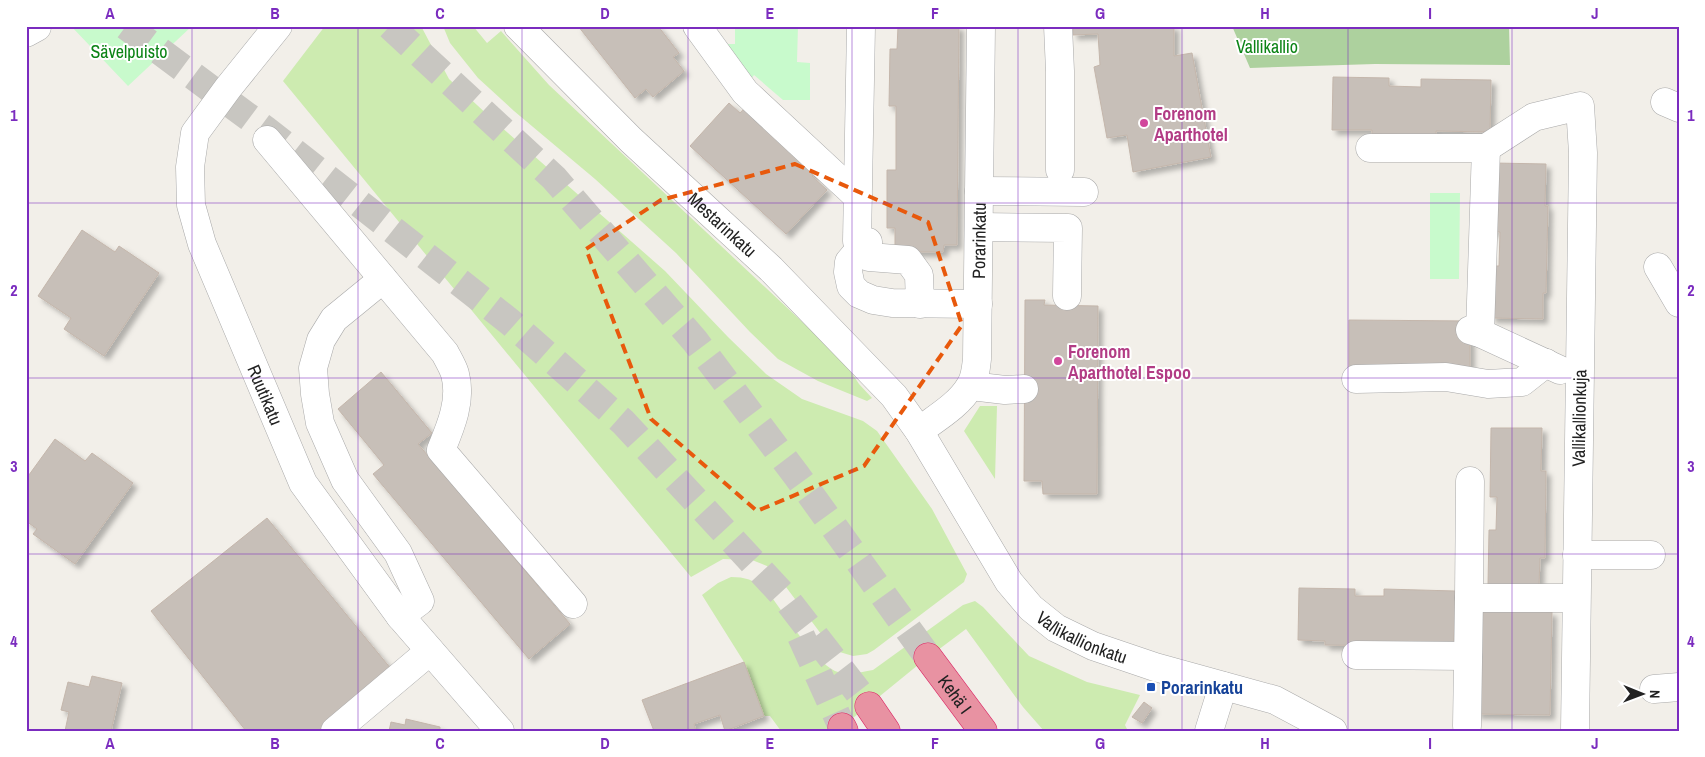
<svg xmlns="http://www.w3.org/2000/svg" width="1705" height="757" viewBox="0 0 1705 757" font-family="'Archivo Narrow',sans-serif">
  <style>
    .grass { fill: #cdebb0 }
    .forest { fill: #add19e }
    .park { fill: #c8facc }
    .building { fill: #c7bfb8; stroke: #c4b6ab; filter: url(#shadow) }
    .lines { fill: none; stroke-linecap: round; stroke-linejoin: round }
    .highway-tunnel { stroke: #c8c6c1; stroke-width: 28; stroke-dasharray: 28 14; stroke-linecap: butt }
    .minor-casing { stroke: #a9a9a9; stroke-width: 29 }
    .highway-casing { stroke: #dc2a67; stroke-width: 29 }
    .minor { stroke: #fff; stroke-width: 28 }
    .highway { stroke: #e892a2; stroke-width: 28 }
    .marked { fill: none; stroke: #e8590c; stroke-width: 4; stroke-dasharray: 10 6; stroke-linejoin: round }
    .grid { fill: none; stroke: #7b2cbf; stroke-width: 1; stroke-opacity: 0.55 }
    .hotel-dot { fill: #d1479c; stroke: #fff; stroke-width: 2 }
    .transit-dot { fill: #1a4fb4; stroke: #fff; stroke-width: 2 }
    .labels { text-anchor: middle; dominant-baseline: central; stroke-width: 4; stroke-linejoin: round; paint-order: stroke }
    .park-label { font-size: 18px; fill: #0c8416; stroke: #fff }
    .hotel-label { font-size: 18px; font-weight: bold; fill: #b23c85; stroke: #fff; text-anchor: start }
    .street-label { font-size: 18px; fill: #222; stroke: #fff }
    .transit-label { font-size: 18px; font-weight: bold; fill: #164399; stroke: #fff; text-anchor: start }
    .neatline { fill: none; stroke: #7b2cbf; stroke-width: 2 }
    .grid-label { font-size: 16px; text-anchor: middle; font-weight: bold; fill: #7b2cbf }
  </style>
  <defs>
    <filter id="shadow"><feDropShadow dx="4.5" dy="4.5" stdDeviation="2.5" flood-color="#0004"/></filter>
  </defs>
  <rect width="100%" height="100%" fill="#f2efe9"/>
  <path class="grass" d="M325 26H421L449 79 491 118 665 271 728 337 766 374 802 399 863 421 877 431 932 509 967 574 964 582 874 650 867 654 853 656 833 650 783 583 767 566 752 560 723 559 691 577 283 81Z
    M443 26H473L487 43 501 31 549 85 844 361 859 384 872 398 867 401 818 381 778 359 750 332 676 253 595 179 514 111 478 78 450 43Z
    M980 406H997L995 479 964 431Z
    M731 577C747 577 756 581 768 592 782 611 815 662 835 671 846 676 862 672 873 670L963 605 975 601 983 607 1029 656 1087 682 1140 695 1125 725 1128 731H1044L1023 707 966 629 918 665 837 731H781L770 716H764L744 662 702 595 718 583Z"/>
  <path class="forest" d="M1232 26H1509L1510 65 1375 64 1250 68Z"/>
  <path class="park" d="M71 26H192L128 86Z
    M735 26H798L797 62 810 63V100H783L754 75 749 82 718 44H735Z
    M1430 193H1460L1459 279H1430Z"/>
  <path class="building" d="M578 26H658L679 53 673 57 684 71 653 97 646 89 635 98Z
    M898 26H959L957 245H944L943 252H895V228H887V170H896V106H889L890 49H897Z
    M1073 26H1174V56L1192 53 1211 157 1133 172 1127 135 1107 138 1094 67 1100 65 1098 34 1073 35Z
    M1333 77 1389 78V86L1421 87V79L1491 80 1490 132 1436 131V135L1372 134V130H1332Z
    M729 103 740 113 749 103 820 169 812 176 827 190 786 234 690 146Z
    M1494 163 1546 164 1545 206H1548L1546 293H1543V319L1491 318 1492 266H1499L1500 232H1493Z
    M82 230 115 252 119 246 159 273 104 356 64 329 71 318 38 296Z
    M1025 300H1045L1044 305 1098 306 1097 494H1043L1042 481H1024Z
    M1349 320 1470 321V367H1349Z
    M381 372 432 433 418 444 570 624 529 659 373 474 384 465 338 409Z
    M1491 428H1542L1541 471H1546L1545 558H1540L1539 586 1488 585 1489 530H1496L1497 497H1490Z
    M55 439 85 461 92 453 133 483 75 564 33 534 37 529 26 521V479Z
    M267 518 392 670 318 731H246L151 611Z
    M1299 588 1355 589V596H1384V589L1455 591 1454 643 1408 646 1325 645V641L1298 640Z
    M1478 610 1552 612 1550 715 1476 714Z
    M744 662 764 716 725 731 720 715 694 724 696 731H654L642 700Z
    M92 676 122 683 111 731H65L69 712 61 710 68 682 89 687Z
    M1144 702 1152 708 1142 723 1132 717Z
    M406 719 440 727V731H389L391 722 405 725Z"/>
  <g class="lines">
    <path class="highway-tunnel" d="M126 26 266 130 510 322 623 422 784 596 869 706
      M390 26 554 178 695 341 797 476 928 657
      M801 636 842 727"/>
    <defs>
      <g id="minor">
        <path id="s1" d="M278 26 228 88 195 133 190 167 191 205 202 244 303 483 400 616 500 731"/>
        <path id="s2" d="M518 26 631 140 771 269 894 396 919 431 1009 582 1031 608 1056 628 1093 646 1155 667 1275 700 1333 731"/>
        <path d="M697 26 745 92 858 197"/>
        <path d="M861 26 857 241 868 242 869 257 908 260 919 275 920 304"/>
        <path d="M1058 26 1060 71V170"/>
        <path d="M26 33 37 27"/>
        <path d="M1665 102 1679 108"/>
        <path d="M267 140 445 353C448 359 453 367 455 374 462 400 451 426 441 450L573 604"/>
        <path d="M1370 148H1486L1534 117 1580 106 1583 153 1575 731"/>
        <path d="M979 191 1084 192"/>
        <path d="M979 227 1068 228 1067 296"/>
        <path d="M859 250 849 262 848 272 851 286 859 294 873 300 892 303 978 304"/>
        <path d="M1658 267 1679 303"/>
        <path d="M383 279 334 319 321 340 313 368 315 394 320 423 345 480 398 553 420 601 400 616"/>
        <path d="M1470 330 1480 333 1560 370"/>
        <path d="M1480 333 1486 148"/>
        <path d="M1356 379 1446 377 1488 384 1522 382 1546 363"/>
        <path d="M971 386 1005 390 1024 389"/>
        <path id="s3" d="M919 431C936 418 959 405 970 386 975 379 976 368 977 359L981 26"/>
        <path d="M1577 555H1651"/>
        <path d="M1469 598 1470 481"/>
        <path d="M1356 655 1468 656"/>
        <path d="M1654 689 1679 687"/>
        <path d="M1467 726 1469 598H1576"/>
        <path d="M335 731 430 651"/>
        <path d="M1209 731 1223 686"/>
      </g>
      <g id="highway">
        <path id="s4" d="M928 657 983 731"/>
        <path d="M869 706 886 731"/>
        <path d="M842 727 844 731"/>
      </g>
    </defs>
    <use href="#minor" class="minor-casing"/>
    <use href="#highway" class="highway-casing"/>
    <use href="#minor" class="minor"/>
    <use href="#highway" class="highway"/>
  </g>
  <path class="marked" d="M795 164 928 222 962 325 864 466 757 511 651 419 586 249 661 200Z"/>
  <path class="grid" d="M192 26V731M358 26V731M522 26V731M688 26V731M852 26V731M1018 26V731M1182 26V731M1348 26V731M1512 26V731M26 203H1679M26 378H1679M26 554H1679"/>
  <g class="hotel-dot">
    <circle cx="1144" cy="123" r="5"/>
    <circle cx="1058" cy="361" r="5"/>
  </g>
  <rect class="transit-dot" x="1146" y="682" width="10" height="10" rx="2.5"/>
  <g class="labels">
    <g class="park-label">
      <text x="1267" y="46">Vallikallio</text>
      <text x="129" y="51">Sävelpuisto</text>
    </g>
    <g class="hotel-label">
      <text x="1154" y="113">Forenom<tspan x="1154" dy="21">Aparthotel</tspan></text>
      <text x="1068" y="351">Forenom<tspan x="1068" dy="21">Aparthotel Espoo</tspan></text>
    </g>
    <g class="street-label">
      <text stroke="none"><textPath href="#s2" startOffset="285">Mestarinkatu</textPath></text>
      <text stroke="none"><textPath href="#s3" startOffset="215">Porarinkatu</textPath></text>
      <text stroke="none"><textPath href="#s1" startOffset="412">Ruutikatu</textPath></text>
      <text transform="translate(1579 418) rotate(-89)">Vallikallionkuja</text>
      <text stroke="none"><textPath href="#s2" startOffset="840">Vallikallionkatu</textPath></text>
      <text stroke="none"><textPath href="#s4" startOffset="46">Kehä I</textPath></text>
    </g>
    <g class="transit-label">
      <text x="1161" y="687">Porarinkatu</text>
    </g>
  </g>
  <rect width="1705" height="757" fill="none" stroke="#ffffff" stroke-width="55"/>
  <g transform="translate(1642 694) rotate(91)" stroke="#ffffff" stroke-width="4" paint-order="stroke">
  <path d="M0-4L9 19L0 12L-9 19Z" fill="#222222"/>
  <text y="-8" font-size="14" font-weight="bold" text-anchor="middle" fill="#222222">N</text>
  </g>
  <rect x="28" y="28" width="1650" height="702" class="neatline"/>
  <g class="grid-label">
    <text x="110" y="19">A</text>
    <text x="275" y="19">B</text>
    <text x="440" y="19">C</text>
    <text x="605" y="19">D</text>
    <text x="770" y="19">E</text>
    <text x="935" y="19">F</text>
    <text x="1100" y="19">G</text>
    <text x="1265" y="19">H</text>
    <text x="1430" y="19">I</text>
    <text x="1595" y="19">J</text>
    <text x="14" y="121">1</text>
    <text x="1691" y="121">1</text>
    <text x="14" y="296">2</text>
    <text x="1691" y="296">2</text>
    <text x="14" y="472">3</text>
    <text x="1691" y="472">3</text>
    <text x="14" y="647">4</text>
    <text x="1691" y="647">4</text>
    <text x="110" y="749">A</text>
    <text x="275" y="749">B</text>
    <text x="440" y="749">C</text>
    <text x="605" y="749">D</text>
    <text x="770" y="749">E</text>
    <text x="935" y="749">F</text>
    <text x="1100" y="749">G</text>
    <text x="1265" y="749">H</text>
    <text x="1430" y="749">I</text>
    <text x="1595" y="749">J</text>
  </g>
</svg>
